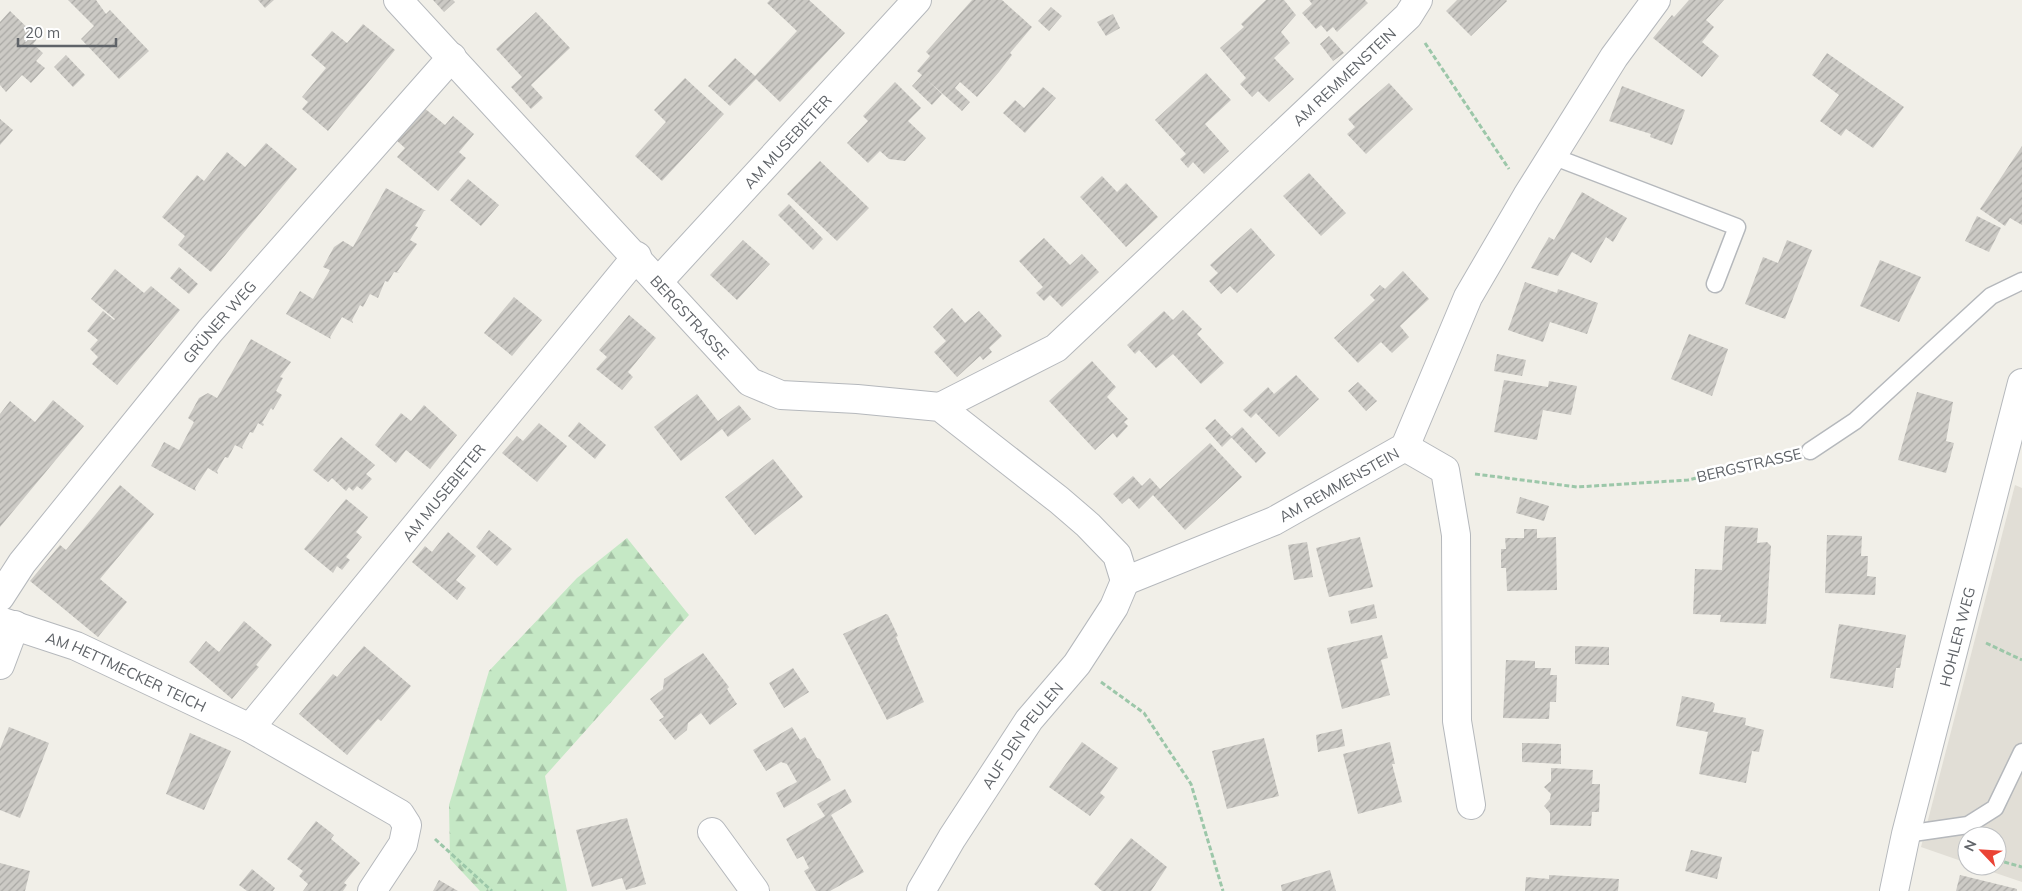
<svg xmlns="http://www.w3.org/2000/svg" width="2022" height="891" viewBox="0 0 2022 891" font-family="Mulish,sans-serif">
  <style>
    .education { fill: #e1ded6 }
    .forest { fill: url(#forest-firs) }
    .building { fill: url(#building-hatch) }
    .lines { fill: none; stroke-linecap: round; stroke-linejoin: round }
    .service-casing { stroke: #b5b8bc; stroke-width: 19 }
    .minor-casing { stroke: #b5b8bc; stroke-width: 30 }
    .path { stroke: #9cc7a9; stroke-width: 3; stroke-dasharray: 5 2.5; stroke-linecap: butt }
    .service { stroke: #fff; stroke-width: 16 }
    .minor { stroke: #fff; stroke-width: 28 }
    .labels { text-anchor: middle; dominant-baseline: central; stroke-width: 5; stroke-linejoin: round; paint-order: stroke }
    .street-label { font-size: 15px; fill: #5f6368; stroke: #fff }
  </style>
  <defs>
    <pattern id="forest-firs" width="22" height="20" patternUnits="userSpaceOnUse" patternTransform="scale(1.25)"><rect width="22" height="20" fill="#c5e8c5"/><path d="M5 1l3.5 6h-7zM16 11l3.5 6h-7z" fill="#a3c0a4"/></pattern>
    <pattern id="building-hatch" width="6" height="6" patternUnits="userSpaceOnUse" patternTransform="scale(1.25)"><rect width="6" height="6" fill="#cccac5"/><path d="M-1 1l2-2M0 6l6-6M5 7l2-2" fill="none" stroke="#a9a8a4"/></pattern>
  </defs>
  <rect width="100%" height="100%" fill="#f1efe8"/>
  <path class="education" d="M2015 485 2022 488V882L1975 866H1997V836H1967V863L1921 847Z"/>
  <path class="forest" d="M627 538 689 615 545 776 567 891H480L450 859 449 805 489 671 577 578Z"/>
  <path class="building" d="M68 0H96L106 14 110 10 149 51 119 79 81 39 94 26Z
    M258 0H274L265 8Z
    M433 0H453L455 2 444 12Z
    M770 0H809L845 33 780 102 756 79 730 106 708 86 735 58 755 76 797 31 767 3Z
    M972 0H1002L1032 27 1010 53 1012 55 999 72 977 97 960 82 955 88 970 102 962 111 925 78 942 94 932 105 912 86 922 75 917 71 930 56 926 52Z
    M1266 0H1284L1296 15 1281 32 1290 43 1274 58 1294 79 1269 102 1258 91 1252 97 1240 84 1246 78 1220 48 1244 27 1241 24Z
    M1309 0H1365L1368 3 1337 32 1333 27 1327 32 1321 25 1316 29 1302 13 1312 4Z
    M1457 0H1506L1507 1 1471 36 1446 11Z
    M1689 0H1724L1706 20 1714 27 1702 42 1719 56 1702 77 1653 38 1672 15 1674 17Z
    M1051 7 1062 16 1049 31 1038 21Z
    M10 11 38 38 33 44 43 53 36 61 45 68 31 83 22 75 6 92 0 85V22Z
    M536 12 570 48 531 85 543 98 531 109 511 87 522 77 496 49Z
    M1113 14 1120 28 1106 36 1097 22Z
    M363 24 395 50 328 131 302 109 308 102 302 97 326 68 311 55 332 31 347 43Z
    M1329 36 1344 53 1333 61 1320 44Z
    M1827 53 1904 107 1873 148 1846 129 1841 136 1820 121 1839 95 1812 75Z
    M66 55 85 75 73 87 54 67Z
    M1206 73 1231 100 1205 124 1229 151 1204 174 1193 162 1188 168 1180 159 1186 154 1155 120Z
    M685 78 724 114 662 181 635 156 666 122 654 110Z
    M895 82 921 108 908 121 926 138 905 161 889 159 880 151 868 163 847 143 868 121 863 116Z
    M1389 83 1413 109 1366 154 1347 134 1355 127 1348 119Z
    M1622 86 1685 110 1672 145 1650 137 1651 134 1609 121Z
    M1043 87 1056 98 1025 133 1003 113 1015 100 1024 108Z
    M423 107 445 125 453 116 474 134 459 152 466 158 438 191 397 157 405 148 396 140Z
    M0 119 13 130 0 145Z
    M266 143 297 169 211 272 178 245 185 236 162 217 197 175 204 181 227 152 245 167Z
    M2022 146V225L2010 218 2005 226 1980 209Z
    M820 161 869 208 837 241 787 194Z
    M1309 173 1346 213 1321 236 1283 196Z
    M1102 176 1117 192 1126 183 1158 217 1126 247 1080 197Z
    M468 179 499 205 481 226 450 200Z
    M386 188 426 211H424L415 226 418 227 410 240 417 244 397 272 400 273 394 272 388 282 385 281 378 298 370 294 363 307 360 305 352 320 353 323 342 317 330 337 331 339 286 314 300 291 313 299 330 270 323 267 334 247 343 241 353 247Z
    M1582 192 1627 218 1613 242 1606 237 1591 263 1572 252 1558 276 1531 268 1549 237 1554 240Z
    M789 204 823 239 813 250 778 215Z
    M1977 216 2001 228 1989 252 1965 241Z
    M1251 228 1275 255 1237 293 1230 286 1221 294 1209 281 1218 273 1210 265Z
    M1044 238 1070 265 1082 254 1099 272 1062 307 1050 295 1044 301 1036 293 1043 287 1019 261Z
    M743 240 770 264 737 300 710 275Z
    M1787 240 1812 250 1785 319 1745 304 1763 257 1778 263Z
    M1880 260 1921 277 1899 322 1860 306Z
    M179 267 198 284 189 294 170 278Z
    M115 269 144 293 151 286 180 310 117 385 92 364 98 357 90 349 98 340 87 331 103 311 114 320 115 319 91 299Z
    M1403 271 1429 299 1400 326 1409 337 1392 353 1381 342 1358 363 1334 338 1375 300 1370 295 1380 285 1385 289Z
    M1525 282 1557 293 1558 289 1598 303 1587 334 1550 322 1543 342 1508 330Z
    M514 297 542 320 512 356 484 333Z
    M952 308 965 323 979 311 1002 336 989 348 992 352 983 360 980 356 957 377 934 352 946 341 933 327Z
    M1183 310 1202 329 1197 334 1224 363 1201 384 1173 354 1156 368 1139 350 1135 354 1127 345 1164 311 1173 320Z
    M629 315 656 338 628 372 633 377 622 390 596 369 607 357 599 350Z
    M1689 334 1728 349 1712 396 1671 379Z
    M251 339 291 362 280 377 283 378 276 391 282 395 273 410 271 408 262 423 264 424 263 426 258 423 253 433 250 432 242 447 243 449 235 445 228 458 225 457 217 471 218 474 208 468 195 488 196 491 151 466 164 442 179 450 194 422 188 418 199 398 208 393 217 398Z
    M1497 354 1526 360 1522 376 1494 371Z
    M1092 361 1116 387 1107 397 1128 419 1124 422 1128 426 1117 438 1113 433 1095 450 1049 401Z
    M1296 375 1319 399 1279 437 1256 413 1251 418 1243 410 1268 387 1274 394Z
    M1504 380 1548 387 1549 381 1577 386 1571 415 1543 410 1537 440 1494 432Z
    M1358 382 1377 401 1366 411 1348 391Z
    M1917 392 1953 402 1946 441 1954 443 1946 473 1898 460Z
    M697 394 718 421 739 405 751 419 728 437 722 429 681 461 654 427Z
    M53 400 84 426 0 527V414L10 401 35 422Z
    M424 405 457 435 430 469 406 450 396 463 375 445 401 413 411 421Z
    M1215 419 1232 437 1222 447 1205 428Z
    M579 422 606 445 595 459 568 436Z
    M539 423 567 446 537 482 502 453 517 436 523 441Z
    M1242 427 1266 453 1256 463 1231 437Z
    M341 437 375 465 366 474 372 479 362 490 357 486 353 491 349 487 346 491 332 478 328 482 313 470Z
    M1210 443 1242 477 1185 530 1153 495 1139 509 1129 498 1122 504 1113 494 1133 476 1142 486 1150 478 1160 489Z
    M773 459 803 497 755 535 725 497Z
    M120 485 154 514 100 579 127 602 98 637 30 581 60 545 66 550Z
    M1520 497 1549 506 1544 521 1516 513Z
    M346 499 368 517 356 532 362 537 346 557 350 560 342 570 337 566 333 573 304 549Z
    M1725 526 1758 528 1757 543 1767 542 1771 546 1766 624 1720 622 1721 615 1693 614 1695 569 1722 570Z
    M1524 529H1537V538L1556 537 1557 590 1507 591 1506 568H1501V549H1506L1505 538H1524Z
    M489 530 512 549 497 566 476 547Z
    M448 532 476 556 456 580 466 588 457 600 412 562 425 546 432 552Z
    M1827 535 1862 536 1861 556H1868L1867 576 1876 577 1875 595 1825 593Z
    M1360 537 1373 587 1329 597 1316 548Z
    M1307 542 1313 577 1294 580 1288 545Z
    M1374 604 1377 618 1351 624 1348 611Z
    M886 614 888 615 898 636 896 637 924 702 887 720 843 634Z
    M244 621 272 645 256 665 259 667 232 699 189 662 206 641 219 652Z
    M1839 624 1906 635 1900 668H1896L1893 688 1830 678Z
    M1382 635 1388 658 1381 660 1390 695 1342 709 1327 648Z
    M364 646 411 686 381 721 378 719 347 755 299 714 333 674 337 677Z
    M1575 646 1609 647V665L1575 664Z
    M703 653 729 687 727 689 737 704 710 725 701 713 688 723 687 730 675 740 659 720 664 717 650 699 663 689 664 679Z
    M1506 660 1535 661V668H1551L1550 675H1557L1556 702H1550L1549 719 1503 718Z
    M793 668 809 692 784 708 769 683Z
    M1682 696 1712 702 1715 704 1713 712 1746 718 1745 725 1764 730 1759 752 1752 751 1746 783 1699 774 1708 732 1676 726Z
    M9 727 49 743 20 818 0 810V749Z
    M792 727 800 740 805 737 817 758 820 759 831 780 784 808 776 793 797 782 787 764 781 762 766 771 753 750Z
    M1342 729 1345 746 1318 752 1316 735Z
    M190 733 231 751 204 810 166 794Z
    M1264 738 1279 796 1227 809 1212 751Z
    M1082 742 1118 768 1100 793 1105 797 1090 816 1049 787Z
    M1390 742 1395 764H1392L1402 802 1358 814 1343 754Z
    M1522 743 1561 744V764L1522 762Z
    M1551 768 1593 770 1592 784H1600L1599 812H1592L1591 826 1550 825V813L1544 806 1550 799 1551 794 1544 787 1551 781Z
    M845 789 852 802 831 815 864 872 830 891H816L804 871 809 868 803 856 797 859 786 839 825 816 817 804Z
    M627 818 646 884 626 890 622 878 592 887 576 830Z
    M316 821 334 835 331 839 360 863 344 883 347 885 343 891H303L308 884 299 876 303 871 287 859Z
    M1131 838 1167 867 1151 891H1102L1094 884Z
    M1691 850 1722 857 1717 879 1685 871Z
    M0 863 30 871 25 891H0Z
    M252 869 275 888 273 891H247L239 885Z
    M1330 870 1336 891H1282L1281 885Z
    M1549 875 1619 879 1618 891H1525L1526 877 1549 879Z
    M1960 875 2017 889V891H1956Z
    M439 880 458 891H433Z"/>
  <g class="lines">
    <defs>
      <path id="service" d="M1552 156 1737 227 1715 284
        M1810 451 1855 421 1991 296 2022 281
        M1906 834 1968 825 1995 808 2022 752"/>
      <g id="minor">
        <path id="s1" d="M398 0 750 382 781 395 857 399 940 407 1059 500 1088 525 1117 555 1125 581"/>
        <path id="s2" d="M658 282 917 0"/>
        <path id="s3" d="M940 407 1056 348 1408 16 1418 0"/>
        <path d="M1405 447 1445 470 1456 535 1457 721 1471 805"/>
        <path id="s4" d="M1125 581 1274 521 1405 447 1468 297 1527 196 1614 57 1656 0"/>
        <path id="s5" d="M0 597 22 563 210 331 452 57"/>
        <path id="s6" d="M0 621 76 646 250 728 400 814 407 825 403 844 372 891"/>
        <path d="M0 665 15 625"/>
        <path id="s7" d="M250 728 637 256"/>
        <path d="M712 832 755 891"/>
        <path id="s8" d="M921 891 952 838 1029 720 1077 664 1114 607 1125 581"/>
        <path id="s9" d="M1894 891 1906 834 2022 383"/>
      </g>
    </defs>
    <use href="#service" class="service-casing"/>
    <use href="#minor" class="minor-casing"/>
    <path class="path" d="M1425 43 1509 169
      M1475 474 1577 487 1688 480 1785 457
      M1986 643 2022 660
      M1101 682 1144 713 1191 784 1223 891
      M435 839 492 891
      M1997 860 2022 867"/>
    <use href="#service" class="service"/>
    <use href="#minor" class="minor"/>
  </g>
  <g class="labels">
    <g class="street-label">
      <text stroke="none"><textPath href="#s3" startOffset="526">AM REMMENSTEIN</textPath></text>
      <text stroke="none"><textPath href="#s2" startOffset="191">AM MUSEBIETER</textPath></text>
      <text stroke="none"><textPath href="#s1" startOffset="431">BERGSTRASSE</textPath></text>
      <text stroke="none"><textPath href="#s5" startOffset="352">GRÜNER WEG</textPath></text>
      <text transform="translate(1749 465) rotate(-13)">BERGSTRASSE</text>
      <text stroke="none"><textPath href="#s4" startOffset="235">AM REMMENSTEIN</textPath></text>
      <text stroke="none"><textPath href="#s7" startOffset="305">AM MUSEBIETER</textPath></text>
      <text stroke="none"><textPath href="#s9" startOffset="262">HOHLER WEG</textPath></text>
      <text stroke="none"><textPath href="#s6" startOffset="136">AM HETTMECKER TEICH</textPath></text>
      <text stroke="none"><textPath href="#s8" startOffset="186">AUF DEN PEULEN</textPath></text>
    </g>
  </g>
  <g transform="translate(1982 851) rotate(295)"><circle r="24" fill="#ffffff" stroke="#bfc1c3"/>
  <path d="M0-4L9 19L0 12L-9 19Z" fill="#ea4335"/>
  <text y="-8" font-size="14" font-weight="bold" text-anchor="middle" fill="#5f6368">N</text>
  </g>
  <path d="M18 38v8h98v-8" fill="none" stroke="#5f6368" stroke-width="2.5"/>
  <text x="25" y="38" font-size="15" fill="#5f6368" stroke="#ffffff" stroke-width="4" paint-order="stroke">20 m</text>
</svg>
